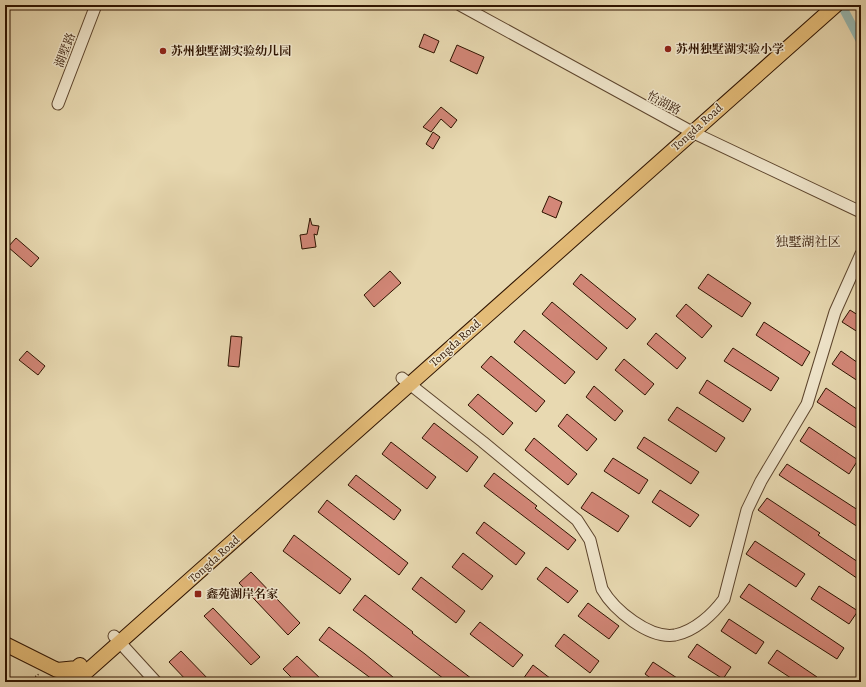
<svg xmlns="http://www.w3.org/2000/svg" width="866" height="687" viewBox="0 0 866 687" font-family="Alegreya,'Noto Serif SC',serif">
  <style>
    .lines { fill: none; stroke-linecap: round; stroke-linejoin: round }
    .canal { stroke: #98b9b2; stroke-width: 9 }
    .building { fill: #d38778; stroke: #2e1300 }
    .minor-casing { stroke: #5c442c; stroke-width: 13 }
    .major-casing { stroke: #2e1300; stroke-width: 16 }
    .path { stroke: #2e1300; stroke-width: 1.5; stroke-dasharray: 1 2; stroke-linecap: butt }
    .minor { stroke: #f0e6cc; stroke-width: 11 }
    .major { stroke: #e4bc78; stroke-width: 14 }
    .poi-dot { fill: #8f2418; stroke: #f0e6cc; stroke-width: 1.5 }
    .labels { text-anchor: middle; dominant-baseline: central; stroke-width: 3; stroke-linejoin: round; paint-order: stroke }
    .poi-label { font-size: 12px; font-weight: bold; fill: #2e1300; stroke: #f0e6cc; text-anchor: start }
    .street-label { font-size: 12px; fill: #2e1300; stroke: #f0e6cc }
    .neighbourhood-label { font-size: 13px; fill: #2e1300; stroke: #f0e6cc }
  </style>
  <rect width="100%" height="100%" fill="#e8d9b1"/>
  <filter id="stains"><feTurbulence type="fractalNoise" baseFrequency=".005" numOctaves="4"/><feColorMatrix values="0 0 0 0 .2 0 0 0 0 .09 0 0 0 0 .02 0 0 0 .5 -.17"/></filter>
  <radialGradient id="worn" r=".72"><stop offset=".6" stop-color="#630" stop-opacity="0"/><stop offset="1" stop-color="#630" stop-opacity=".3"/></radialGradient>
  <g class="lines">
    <path class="canal" d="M843 8 861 42"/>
  </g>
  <path class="building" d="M424 34 439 41 434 53 419 47Z
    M457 45 484 57 477 74 450 61Z
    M441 107 457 120 451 128 441 119 431 132 423 127Z
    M433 132 440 137 433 149 426 144Z
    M549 196 562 202 556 218 542 212Z
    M310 218 312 225 319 226 317 235 314 234 316 247 302 249 300 235 307 234Z
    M16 238 39 258 31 267 8 247Z
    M390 271 401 283 374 307 364 295Z
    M581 274 636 319 627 329 573 284Z
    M708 274 751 303 742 317 698 288Z
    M552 302 607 348 597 360 542 314Z
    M686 304 712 326 702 338 676 316Z
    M850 310 861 317V334L842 322Z
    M764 322 810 352 802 366 756 335Z
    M524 330 575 372 565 384 514 342Z
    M656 333 686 358 677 369 647 344Z
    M231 336 242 337 239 367 228 366Z
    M733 348 779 378 771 391 724 361Z
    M27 351 45 366 38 375 19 360Z
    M841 351 861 365V383L832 364Z
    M491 356 545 401 536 412 481 367Z
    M624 359 654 384 645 395 615 370Z
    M707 380 751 409 743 422 699 393Z
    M594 386 623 411 615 421 586 397Z
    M826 388 861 412V431L817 402Z
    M478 394 513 423 503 435 468 405Z
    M677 407 725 438 716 452 668 420Z
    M567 414 597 439 587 451 558 426Z
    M434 423 478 457 467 472 422 438Z
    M809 427 858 460 849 474 800 441Z
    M644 437 699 472 691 484 637 448Z
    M534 438 577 474 568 485 525 450Z
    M391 442 436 477 427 489 382 454Z
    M613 458 648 480 639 494 604 471Z
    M787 464 861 512V529L779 475Z
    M494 473 537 506 535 508 576 540 568 550 484 486Z
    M356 475 401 510 394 520 348 485Z
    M660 490 699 515 690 527 652 502Z
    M592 492 629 516 618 532 581 508Z
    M767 498 820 533 818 535 861 564V581L758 510Z
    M327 500 408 563 399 575 318 512Z
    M484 522 525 553 516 565 476 533Z
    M294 535 351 579 340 594 283 551Z
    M755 541 805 574 796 587 746 554Z
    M463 553 493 576 482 590 452 567Z
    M546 567 578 591 568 603 537 579Z
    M251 572 300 623 288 635 239 583Z
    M421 577 465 611 456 623 412 589Z
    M749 584 844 648 837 659 740 597Z
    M819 586 858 611 849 624 811 599Z
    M365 595 413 632 412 633 476 682H448L353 610Z
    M588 603 619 626 609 639 578 616Z
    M213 608 260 657 251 665 204 616Z
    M729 619 764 642 756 654 721 631Z
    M480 622 523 655 513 667 470 634Z
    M329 627 365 654 399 682H376L319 640Z
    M564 634 599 661 590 673 555 646Z
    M697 644 731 667 723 679 688 657Z
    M777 650 817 677 814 682H797L768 663Z
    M181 651 211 682H188L169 662Z
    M297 656 324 682H296L283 669Z
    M653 662 683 682H656L645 674Z
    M533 665 555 682H527L523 679Z"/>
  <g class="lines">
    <defs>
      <path id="minor" d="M460 5 692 132 861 212
        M58 104 96 5
        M402 378 483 442 577 520 590 540 602 589C614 610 649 639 675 635 695 631 713 614 724 599L747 510 761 481 807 404 835 312 861 254
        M114 636 156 682"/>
      <path id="major" d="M5 644 57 670 77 668
        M61 682 80 665
        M75 682 836 5"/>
    </defs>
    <use href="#minor" class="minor-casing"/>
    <use href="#major" class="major-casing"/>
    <path class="path" d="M28 682 39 674"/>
    <use href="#minor" class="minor"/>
    <use href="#major" class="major"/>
  </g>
  <g class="poi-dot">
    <circle cx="668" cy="49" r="4"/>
    <circle cx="163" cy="51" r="4"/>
    <rect x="194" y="590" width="8" height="8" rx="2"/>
  </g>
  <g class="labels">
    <g class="poi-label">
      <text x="676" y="49">苏州独墅湖实验小学</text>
      <text x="171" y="51">苏州独墅湖实验幼儿园</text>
      <text x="206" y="594">鑫苑湖岸名家</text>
    </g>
    <g class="street-label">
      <text transform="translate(65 50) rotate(-69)">湖墅路</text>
      <text transform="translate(664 103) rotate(28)">怡湖路</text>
      <text transform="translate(697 127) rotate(-42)">Tongda Road</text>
      <text transform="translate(455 343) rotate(-42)">Tongda Road</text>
      <text transform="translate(214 559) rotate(-42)">Tongda Road</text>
    </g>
    <g class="neighbourhood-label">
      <text x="808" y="241">独墅湖社区</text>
    </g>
  </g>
  <rect width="866" height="687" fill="none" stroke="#e8d9b1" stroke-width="20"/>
  <rect x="6" y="6" width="854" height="675" fill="none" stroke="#2e1300" stroke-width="2"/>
  <rect x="10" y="10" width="846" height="667" fill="none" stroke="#2e1300"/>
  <rect width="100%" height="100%" filter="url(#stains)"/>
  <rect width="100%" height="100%" fill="url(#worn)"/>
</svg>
